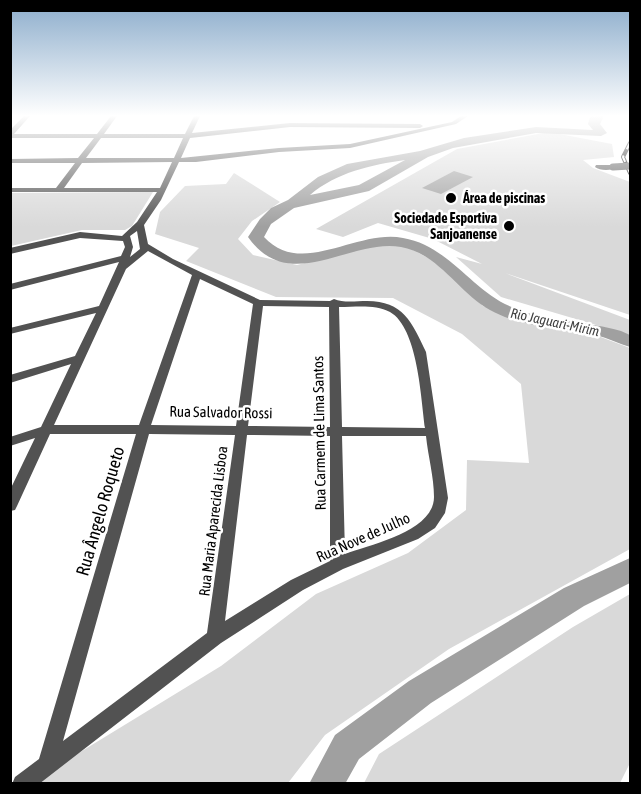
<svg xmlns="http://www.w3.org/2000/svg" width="641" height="794" viewBox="0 0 641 794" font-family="'Asap Condensed',sans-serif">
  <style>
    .green { fill: #d9d9d9 }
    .water { fill: #a0a0a0 }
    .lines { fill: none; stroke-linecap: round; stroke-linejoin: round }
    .river { fill: #a0a0a0; fill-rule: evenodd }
    .minor { fill: #525252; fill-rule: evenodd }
    .rail-casing { stroke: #000; stroke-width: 4 }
    .rail { stroke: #fff; stroke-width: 2; stroke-dasharray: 7; stroke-linecap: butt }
    .minor-bridge { stroke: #525252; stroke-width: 7 }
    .poi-dot { fill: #000; stroke: #fff; stroke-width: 2 }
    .labels { text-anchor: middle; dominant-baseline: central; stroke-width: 5; stroke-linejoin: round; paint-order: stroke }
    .far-poi-label { font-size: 14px; font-weight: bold; fill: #000; stroke: #fff; text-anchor: start }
    .far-water-label { font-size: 14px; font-style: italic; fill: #414141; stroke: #fff }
    .street-label { font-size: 15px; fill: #000; stroke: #fff }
    .near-street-label { font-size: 18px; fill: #000; stroke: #fff }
  </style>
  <rect width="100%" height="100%" fill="#fff"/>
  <path class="green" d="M549 132 612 144 614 157 583 160 593 168 630 182V315L505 273 630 320V335L501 297 456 257 482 264 433 239 378 223 343 237 316 229 457 149Z
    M234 173 280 202 252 221 238 239 253 255 297 265 376 245H404L441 265 483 306 522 320 582 330 630 348V549L449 649 325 735 288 783 28 784 221 666 316 594 408 553 466 510 467 460 529 463 521 384 462 334 393 298 276 297 186 261 199 248 155 234 160 212 185 186 226 184Z
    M153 192 132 226 125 230H82L11 246V193Z
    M630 594V763L620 783H364L379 754 573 627Z"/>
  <path class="water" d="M454 171 473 177 441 194 422 188Z"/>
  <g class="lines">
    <path class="river" d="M604 116 600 124 607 133 601 136 536 133 453 148 428 157 369 191 294 208 271 224 264 237C302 278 356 229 403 238 450 246 472 292 514 308 547 322 587 321 621 331L630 335V347C619 344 608 338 596 335 561 327 522 328 490 310 459 293 438 253 401 247 349 238 290 296 248 237L260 219 271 208 288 200 318 177 347 164 420 151 464 138 536 127 593 130 588 124 590 117ZM405 160 359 185 310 195C337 172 371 165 405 160Z
      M630 558V583L584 606 431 703 359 759 345 784H309L335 735 409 681 564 588Z"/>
    <path class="minor" d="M24 116H30L14 134H97L111 116H117L104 134H185L194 116H200L192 133 290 123 420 124 423 126 420 128 290 127 190 138 181 158 279 148 350 144 452 122 461 116H468L456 124 350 148 279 152 196 162H179L161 200 144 225 148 244 173 259 260 300 330 301 334 299C343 303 356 301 367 301 403 301 412 322 426 352L448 498 445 513 435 528 418 539 343 569 303 590 221 643 39 784H12L15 777 39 759 136 434H50L17 506 15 510 10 511V490L35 438 10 446V437L41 427 71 364 10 383V375L75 356 96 313 10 334V328L99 306 119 262 10 290V284L121 256 125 247 123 241 80 238 10 254V248L80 232 122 236 137 222 157 192H10V188H56L75 163H10V159L78 158 94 138H10V130ZM101 138H183L174 158H86ZM172 162 160 188H64L82 163ZM137 231 140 249 130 257 133 247 130 236ZM148 251 192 275 139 425H54L126 269ZM200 279 253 304 236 426 151 425ZM263 306 329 307 330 427 248 426ZM339 307C356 307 375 304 390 312 418 328 421 399 425 428L342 427ZM149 434 235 435 207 633 63 741ZM247 435 330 436V561L291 580 225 621ZM342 436H426C428 456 434 477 434 497 434 531 372 544 345 554Z
      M596 165H613L617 167C612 171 600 171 595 167Z"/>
    <defs>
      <path id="rail" d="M630 143 623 157 630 173"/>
    </defs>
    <use href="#rail" class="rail-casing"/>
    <use href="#rail" class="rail"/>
    <path class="minor-bridge" d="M613 167 630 166"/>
  </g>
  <linearGradient id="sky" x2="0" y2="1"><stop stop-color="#8baccb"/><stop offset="0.51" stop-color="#fff"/><stop offset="1" stop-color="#fff" stop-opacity="0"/></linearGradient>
  <rect width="641" height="227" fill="url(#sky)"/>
  <g class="poi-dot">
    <circle cx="451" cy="198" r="6"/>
    <circle cx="509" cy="226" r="6"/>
  </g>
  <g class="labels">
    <g class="far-poi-label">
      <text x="463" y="198">Área de piscinas</text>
      <text x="497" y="218" text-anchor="end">Sociedade Esportiva<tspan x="497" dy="16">Sanjoanense</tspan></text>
    </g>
    <g class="far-water-label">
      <text transform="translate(555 322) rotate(12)">Rio Jaguari-Mirim</text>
    </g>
    <g class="street-label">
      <text transform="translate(221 412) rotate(1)">Rua Salvador Rossi</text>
      <text transform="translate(319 433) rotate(-91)">Rua Carmem de Lima Santos</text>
      <text transform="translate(213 521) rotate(-83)">Rua Maria Aparecida Lisboa</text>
      <text transform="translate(363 537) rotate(-24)">Rua Nove de Julho</text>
    </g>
    <g class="near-street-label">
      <text transform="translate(100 511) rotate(-74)">Rua Ângelo Roqueto</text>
    </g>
  </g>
  <rect width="641" height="794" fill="none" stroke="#000000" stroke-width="24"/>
</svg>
